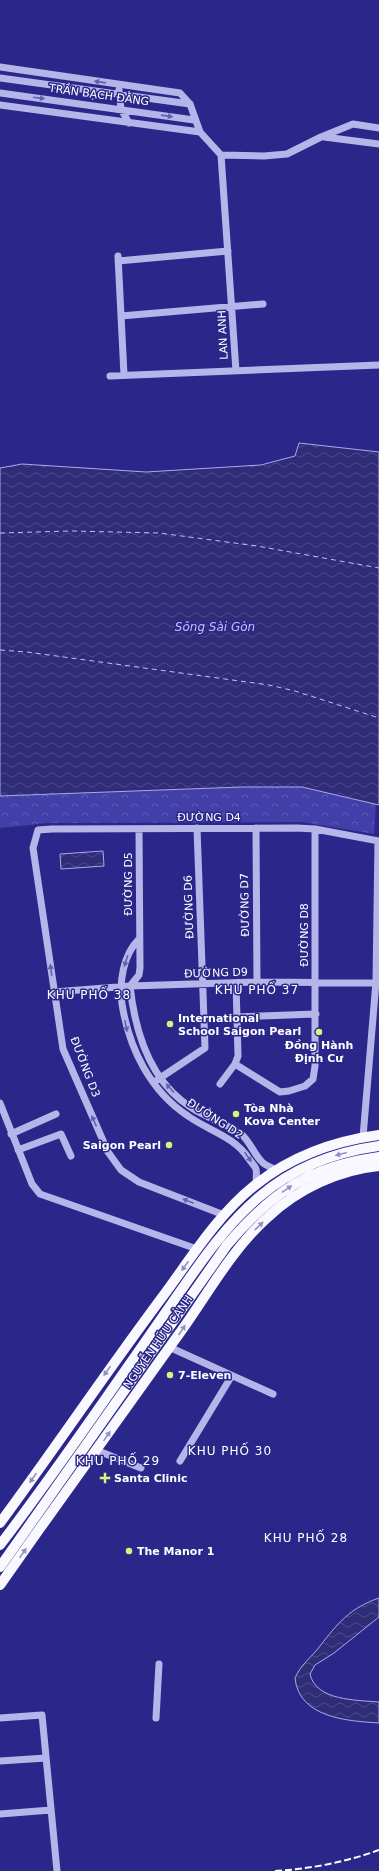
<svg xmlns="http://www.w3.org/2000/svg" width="379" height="1871" viewBox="0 0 379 1871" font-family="'DejaVu Sans',sans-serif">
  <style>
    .park { fill: url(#park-crowns) }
    .water { fill: url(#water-waves); stroke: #aaaaea }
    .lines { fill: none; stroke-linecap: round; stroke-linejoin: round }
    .ferry { stroke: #c2c1f1; stroke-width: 1; stroke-dasharray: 5 4; stroke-linecap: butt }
    .minor { stroke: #b6b5e9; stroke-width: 7 }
    .major { stroke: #f9f8fe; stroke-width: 10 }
    .rail { stroke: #fff; stroke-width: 2; stroke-dasharray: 7 3; stroke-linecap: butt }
    .oneway { fill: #6360b0 }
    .oneway2 { fill: #9290c4 }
    .poi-dot { fill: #dbf27b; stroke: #2b278a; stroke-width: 1.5 }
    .labels { text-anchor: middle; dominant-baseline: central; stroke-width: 3; stroke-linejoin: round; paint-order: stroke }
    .street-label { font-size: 11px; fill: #fff; stroke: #2b278a }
    .poi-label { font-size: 11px; font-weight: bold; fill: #fff; stroke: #2b278a; text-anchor: start }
    .water-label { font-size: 12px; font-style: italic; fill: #c2c1f1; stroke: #2b278a }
    .neighbourhood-label { font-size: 12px; letter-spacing: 1px; fill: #fff; stroke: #2b278a }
  </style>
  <defs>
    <pattern id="park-crowns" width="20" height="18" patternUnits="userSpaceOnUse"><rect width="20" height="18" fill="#423fa9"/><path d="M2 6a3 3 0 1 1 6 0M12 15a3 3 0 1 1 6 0" fill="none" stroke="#5e5cb6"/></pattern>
    <pattern id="water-waves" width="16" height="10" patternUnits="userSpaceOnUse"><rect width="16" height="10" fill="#302c78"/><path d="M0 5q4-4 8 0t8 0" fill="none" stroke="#4f4c8c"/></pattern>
  </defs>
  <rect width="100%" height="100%" fill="#2b278a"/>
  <path class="park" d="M242 787H302L376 804 374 834 302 822 48 823 0 828V796Z"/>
  <path class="water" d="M299 443 379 452V805L302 787H242L0 796V468L22 464 146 472 261 465 295 456Z
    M103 851 104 866 61 869 60 854Z
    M379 1598V1617L334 1653 315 1665 310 1674C316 1701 357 1700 379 1702V1723C348 1721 299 1718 295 1678 301 1664 311 1658 320 1646 338 1623 350 1608 379 1598Z"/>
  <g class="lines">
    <path class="ferry" d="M0 533 71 531 159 533 257 546 379 568
      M0 650 27 652 269 685 295 691 379 718"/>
    <path class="minor" d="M0 67 180 93 190 104 200 132 221 155 236 371
      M0 78 190 104
      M119 90 121 109 129 123
      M0 93 194 120
      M0 105 200 132
      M324 137 379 144
      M221 155 264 156 287 154 321 137 353 124 379 128
      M118 256 124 375
      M118 261 228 251
      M121 316 263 304
      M110 376 379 365
      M256 828 257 982
      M139 829 140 968 139 975 130 986C135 1032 150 1082 192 1108 207 1118 226 1123 241 1134 250 1141 254 1155 263 1163 267 1166 272 1168 277 1170
      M139 939C123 955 119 982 122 1004 129 1048 150 1091 188 1116 209 1131 234 1136 249 1159 251 1162 255 1166 256 1169 257 1173 256 1180 256 1184
      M54 992 130 986 257 982 379 983
      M237 1017 316 1014
      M235 1064 280 1092 289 1091 305 1086 313 1079 315 1066V829
      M157 1080 205 1048 197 828
      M220 1084 235 1064 238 1056 236 983
      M0 1103 32 1184 40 1194 197 1249
      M11 1134 56 1114
      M363 1137 376 982 378 841
      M18 1150 61 1134 71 1156
      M224 1215 139 1182 121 1170 108 1152 63 1049 33 848 38 830 52 829 297 828 315 829 379 841
      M169 1347 273 1394
      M96 1450 141 1468
      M180 1461 231 1377
      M0 1718 42 1715 57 1871
      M156 1718 159 1664
      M0 1761 46 1758
      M0 1814 51 1810"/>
    <path class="major" d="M0 1523C56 1447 109 1368 166 1292 193 1255 218 1215 254 1186 290 1157 334 1141 379 1135
      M0 1545C56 1472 108 1395 161 1319 191 1277 219 1231 259 1197 293 1168 335 1152 379 1146
      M0 1567 227 1245C271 1193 310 1166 379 1157
      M0 1585C59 1501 119 1418 179 1334 208 1294 231 1250 268 1217 298 1189 338 1170 379 1166"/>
    <path class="rail" d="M275 1871C310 1869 346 1862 379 1850"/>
  </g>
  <defs><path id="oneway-solid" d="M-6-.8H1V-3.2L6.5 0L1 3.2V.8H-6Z"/></defs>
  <g class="oneway">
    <use href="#oneway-solid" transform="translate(100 82) rotate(-172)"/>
    <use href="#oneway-solid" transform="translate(39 98) rotate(7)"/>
    <use href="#oneway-solid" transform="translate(167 116) rotate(8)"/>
    <use href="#oneway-solid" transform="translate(126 961) rotate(108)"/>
    <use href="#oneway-solid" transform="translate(51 970) rotate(-98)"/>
    <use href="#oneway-solid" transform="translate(126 1026) rotate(79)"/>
    <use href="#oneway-solid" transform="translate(170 1088) rotate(-132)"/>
    <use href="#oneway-solid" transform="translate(94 1121) rotate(-114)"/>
    <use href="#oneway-solid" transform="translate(248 1157) rotate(55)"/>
    <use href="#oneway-solid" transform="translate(188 1201) rotate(-158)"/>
  </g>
  <g class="oneway2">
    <use href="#oneway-solid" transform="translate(341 1154) rotate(165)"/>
    <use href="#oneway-solid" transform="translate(287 1189) rotate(-34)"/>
    <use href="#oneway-solid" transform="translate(259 1226) rotate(-44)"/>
    <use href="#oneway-solid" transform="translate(185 1266) rotate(126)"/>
    <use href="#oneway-solid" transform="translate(182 1330) rotate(-56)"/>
    <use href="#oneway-solid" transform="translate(107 1371) rotate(125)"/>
    <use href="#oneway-solid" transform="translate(107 1436) rotate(-55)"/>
    <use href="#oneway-solid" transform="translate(33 1478) rotate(125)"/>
    <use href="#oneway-solid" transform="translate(23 1553) rotate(-55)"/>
  </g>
  <g class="poi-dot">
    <circle cx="170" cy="1024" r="4"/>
    <circle cx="319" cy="1032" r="4"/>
    <circle cx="236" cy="1114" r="4"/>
    <circle cx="169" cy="1145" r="4"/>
    <circle cx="170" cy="1375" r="4"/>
    <path d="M103 1472h4v4h4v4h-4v4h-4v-4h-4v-4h4z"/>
    <circle cx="129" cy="1551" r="4"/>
  </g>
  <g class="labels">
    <g class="street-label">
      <text transform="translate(99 95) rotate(8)">TRẦN BẠCH ĐẰNG</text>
      <text transform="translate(223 335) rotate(-93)">LAN ANH</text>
      <text x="209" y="817">ĐƯỜNG D4</text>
      <text transform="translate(128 884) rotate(-90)">ĐƯỜNG D5</text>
      <text transform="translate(245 905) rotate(-91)">ĐƯỜNG D7</text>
      <text transform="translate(189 907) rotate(-92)">ĐƯỜNG D6</text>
      <text transform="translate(304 935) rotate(-90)">ĐƯỜNG D8</text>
      <text transform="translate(216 973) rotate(-2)">ĐƯỜNG D9</text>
      <text transform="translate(85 1067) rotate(69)">ĐƯỜNG D3</text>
      <text transform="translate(215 1119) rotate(33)">ĐƯỜNG D2</text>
      <text transform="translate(158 1342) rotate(-55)">NGUYỄN HỮU CẢNH</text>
    </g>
    <g class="poi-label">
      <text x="178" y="1018">International<tspan x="178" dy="13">School Saigon Pearl</tspan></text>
      <text x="319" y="1045" text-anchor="middle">Đồng Hành<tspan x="319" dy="13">Định Cư</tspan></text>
      <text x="244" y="1108">Tòa Nhà<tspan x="244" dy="13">Kova Center</tspan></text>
      <text x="161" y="1145" text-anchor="end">Saigon Pearl</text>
      <text x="178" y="1375">7-Eleven</text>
      <text x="114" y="1478">Santa Clinic</text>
      <text x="137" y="1551">The Manor 1</text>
    </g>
    <g class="water-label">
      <text x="215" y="627">Sông Sài Gòn</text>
    </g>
    <g class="neighbourhood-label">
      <text x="257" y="990">KHU PHỐ 37</text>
      <text x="89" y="995">KHU PHỐ 38</text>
      <text x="230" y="1451">KHU PHỐ 30</text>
      <text x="118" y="1461">KHU PHỐ 29</text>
      <text x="306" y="1538">KHU PHỐ 28</text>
    </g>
  </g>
</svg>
